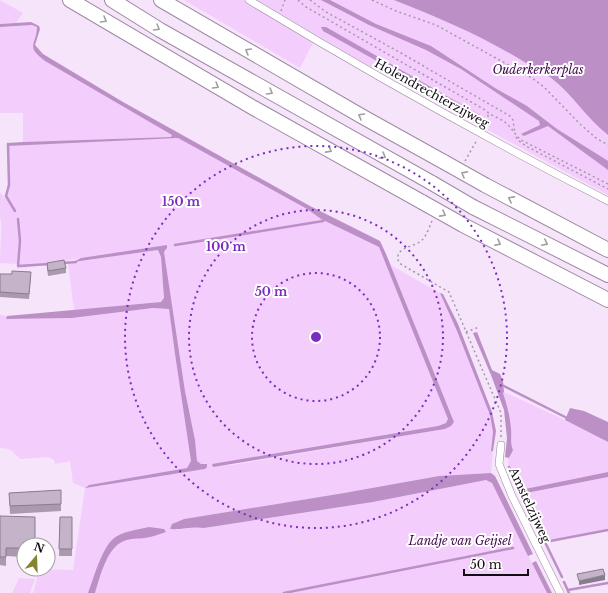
<svg xmlns="http://www.w3.org/2000/svg" width="608" height="593" viewBox="0 0 608 593" font-family="'Libre Baskerville',serif">
  <style>
    .green { fill: #f3cefc }
    .water { fill: #bc8fc7 }
    .lines { fill: none; stroke-linecap: round; stroke-linejoin: round }
    .stream { stroke: #bc8fc7; stroke-width: 2.5 }
    .minor-casing { stroke: #9c8ba0; stroke-width: 8 }
    .motorway-casing { stroke: #9c8ba0; stroke-width: 16 }
    .path { stroke: #a497a8; stroke-width: 1.5; stroke-dasharray: 2 3; stroke-linecap: butt }
    .minor { stroke: #fff; stroke-width: 7 }
    .motorway { stroke: #fff; stroke-width: 14 }
    .motorway-bridge-casing { stroke: #9c8ba0; stroke-width: 16; stroke-linecap: butt }
    .motorway-bridge { stroke: #fff; stroke-width: 14 }
    .wall { fill: #a99aad }
    .shaded-wall { fill: #897d8d }
    .building { fill: #c4b3c9; stroke: #897d8d }
    .oneway { stroke: #a09ea1 }
    .ring { fill: none; stroke: #7b2cbf; stroke-width: 2; stroke-dasharray: 2 4 }
    .labels { text-anchor: middle; dominant-baseline: central; stroke-width: 4; stroke-linejoin: round; paint-order: stroke }
    .park-label { font-size: 12px; font-style: italic; fill: #450b52; stroke: #fff }
    .street-label { font-size: 12px; fill: #120c13; stroke: #fff }
    .centre { fill: #7b2cbf; stroke: #fff; stroke-width: 2 }
    .ring-label { font-size: 12px; text-anchor: middle; font-weight: bold; fill: #7b2cbf; stroke: #fff; stroke-width: 4; stroke-linejoin: round; paint-order: stroke }
  </style>
  <rect width="100%" height="100%" fill="#f6e4fb"/>
  <path class="green" d="M0 0 23 13 16 23 0 24Z
    M184 0H608V195L488 130 490 124 483 120 480 126 399 80 307 37 314 41 300 68Z
    M33 25 37 27C35 46 26 47 45 61L172 135 171 137 23 142V113H0V27Z
    M178 138 307 209 321 219 379 247 449 419 446 423 438 426 213 464 232 465 445 429 451 426 454 422 389 261 392 266 440 293 457 331 490 415 493 432 491 451H493L491 473 439 476 344 493 184 519 172 524 176 530 197 527 205 528 373 502 486 480 492 483 547 593H95C100 577 107 548 123 541 130 538 138 538 146 538L149 527 108 546 88 593H33L38 575H37L40 569 73 570 85 488 73 483 70 461 55 464 54 460 48 457 21 459C11 453 16 449 0 448V315L7 316 6 319 72 318 153 308 169 309 175 354 192 461 187 468 89 485 86 487 205 469 197 461 195 440 185 391 164 252 167 248 81 258 50 264 17 269V264L0 263C0 248 2 234 1 220L0 218V192L6 199 10 181 9 146 23 144Z
    M158 250 161 257 164 299 161 302 74 310 68 264 73 262Z
    M504 392 565 420 608 442V472L520 490 509 467 508 458H510C514 436 511 414 503 393Z
    M608 477V530L545 542 521 494Z
    M19 578 35 579 30 593H12Z"/>
  <path class="water" d="M321 0H330L376 24 431 46 495 88 527 106 557 129 605 159 608 161V170L548 126 524 136 521 134 540 125 539 121 461 69 426 50 369 25Z
    M394 0H608V135C586 118 572 93 550 77 542 72 534 67 526 63 484 37 440 18 394 0Z
    M31 22 39 26 40 29 35 45 43 54 123 102 310 206 380 241 386 254 454 422 451 426 445 429 213 467 212 464 438 426 446 423 448 419 379 247 321 219 307 209 178 138 7 146V143L23 142 171 137 172 135 45 61C25 46 36 46 37 27L32 25 0 27V24Z
    M321 27H326L480 115 481 119 323 31Z
    M167 245V248L164 252 185 391 195 440 197 461 201 464H207V467L205 469 85 488 89 485 187 468 191 461 175 354 169 309 153 308 72 318 6 319 7 316 161 302 164 298 161 257 158 250 73 262 81 258Z
    M440 293 443 294 458 324 492 412 496 431 493 451H491L493 432 490 415 457 331Z
    M477 332 492 370 500 374 503 381 504 392 503 393C507 405 510 416 511 428 512 435 510 444 513 450L509 458 505 457 507 438 504 410 491 375 473 333Z
    M570 408 584 411 608 422V442L565 420Z
    M608 472V477L521 494 520 490Z
    M491 473 495 476 533 554 528 556 492 483 486 480 373 502 204 528C193 526 182 530 170 529L172 524 184 519 344 493 439 476Z
    M149 527 164 529 166 532C159 534 152 537 145 538 138 539 131 538 124 541 107 547 100 577 95 593H88C94 578 101 550 113 539 122 531 137 530 149 527Z
    M536 561 552 593H547L532 563Z"/>
  <g class="lines">
    <path class="stream" d="M8 144 9 185 6 196 15 211
      M18 219 20 241 18 266 50 264
      M175 245 323 221 326 218
      M63 263 76 262
      M502 385 569 419
      M509 467 538 529
      M541 534 562 577
      M545 542 608 530
      M564 582 569 593
      M568 590 608 583
      M284 593 513 548"/>
    <defs>
      <path id="minor" d="M249 0C366 71 486 138 608 201
        M501 445 499 464 512 496 560 593"/>
      <path id="motorway" d="M70 0 252 107 422 202
        M112 0 160 30 432 183
        M161 0 363 117 444 162
        M485 185 608 250
        M473 207 608 275
        M463 225 608 300"/>
    </defs>
    <use href="#minor" class="minor-casing"/>
    <use href="#motorway" class="motorway-casing"/>
    <path class="path" d="M298 0 306 7 485 110C491 116 500 118 506 123 512 128 515 135 521 140L608 184
      M310 0 326 12 401 53 510 116 513 120 515 134
      M372 0 396 11 436 25 532 78 544 87 580 124 596 138 608 145
      M281 11 285 0
      M484 126 488 117V113
      M516 137 518 140 526 146 608 189
      M465 161 477 140
      M432 221C429 227 427 236 421 241 412 248 393 247 399 263L449 292 501 413V438
      M466 332 479 327"/>
    <use href="#minor" class="minor"/>
    <use href="#motorway" class="motorway"/>
    <defs>
      <path id="motorway-bridge" d="M444 162 485 185
        M432 183 473 207
        M422 202 463 225"/>
    </defs>
    <use href="#motorway-bridge" class="motorway-bridge-casing"/>
    <use href="#motorway-bridge" class="motorway-bridge"/>
  </g>
  <path class="wall" d="M47 263 66 268V273L48 276 47 268Z
    M0 274 31 276 29 299 0 297Z
    M61 490V511L10 514 9 493Z
    M0 516 24 545V557L6 556V566L0 565Z
    M60 517H72V556H59Z"/>
  <path class="shaded-wall" d="M605 575V580L579 585V581Z"/>
  <path class="building" d="M64 260 66 268 48 271 47 263Z
    M12 271 31 272 29 294 0 292V274H12Z
    M61 490V504L10 506 9 493Z
    M0 516 35 517V545H24V548H6V557H0Z
    M60 517H72V549H59Z
    M603 569 605 575 579 581 577 574Z"/>
  <defs><path id="oneway-chevron" d="M-2-3.5L2.5 0L-2 3.5" fill="none" stroke-width="1.6" stroke-linecap="round" stroke-linejoin="round"/></defs>
  <g class="oneway">
    <use href="#oneway-chevron" transform="translate(104 20) rotate(30)"/>
    <use href="#oneway-chevron" transform="translate(157 28) rotate(31)"/>
    <use href="#oneway-chevron" transform="translate(248 51) rotate(-150)"/>
    <use href="#oneway-chevron" transform="translate(216 86) rotate(30)"/>
    <use href="#oneway-chevron" transform="translate(270 92) rotate(30)"/>
    <use href="#oneway-chevron" transform="translate(361 116) rotate(-150)"/>
    <use href="#oneway-chevron" transform="translate(329 150) rotate(29)"/>
    <use href="#oneway-chevron" transform="translate(383 156) rotate(30)"/>
    <use href="#oneway-chevron" transform="translate(464 174) rotate(-151)"/>
    <use href="#oneway-chevron" transform="translate(511 199) rotate(-152)"/>
    <use href="#oneway-chevron" transform="translate(443 214) rotate(29)"/>
    <use href="#oneway-chevron" transform="translate(498 243) rotate(27)"/>
    <use href="#oneway-chevron" transform="translate(545 243) rotate(27)"/>
  </g>
  <g class="ring">
    <circle cx="316" cy="337" r="64"/>
    <circle cx="316" cy="337" r="127"/>
    <circle cx="316" cy="337" r="191"/>
  </g>
  <g class="labels">
    <g class="park-label">
      <text x="538" y="69">Ouderkerkerplas</text>
      <text x="460" y="540">Landje van Geijsel</text>
    </g>
    <g class="street-label">
      <text transform="translate(432 93) rotate(29)">Holendrechterzijweg</text>
      <text transform="translate(530 505) rotate(65)">Amstelzijweg</text>
    </g>
  </g>
  <circle cx="316" cy="337" r="6" class="centre"/>
  <g class="ring-label">
    <text x="181" y="206">150 m</text>
    <text x="226" y="251">100 m</text>
    <text x="271" y="296">50 m</text>
  </g>
  <g transform="translate(36 557) rotate(19)"><circle r="19" fill="#ffffff" stroke="#a09ea1"/>
  <path d="M0-3L7 15L0 10L-7 15Z" fill="#85852f"/>
  <text y="-6" font-size="11" font-weight="bold" text-anchor="middle" fill="#120c13">N</text>
  </g>
  <path d="M464 569v6h64v-6" fill="none" stroke="#120c13" stroke-width="2"/>
  <text x="470" y="569" font-size="12" fill="#120c13" stroke="#ffffff" stroke-width="3" paint-order="stroke">50 m</text>
</svg>
